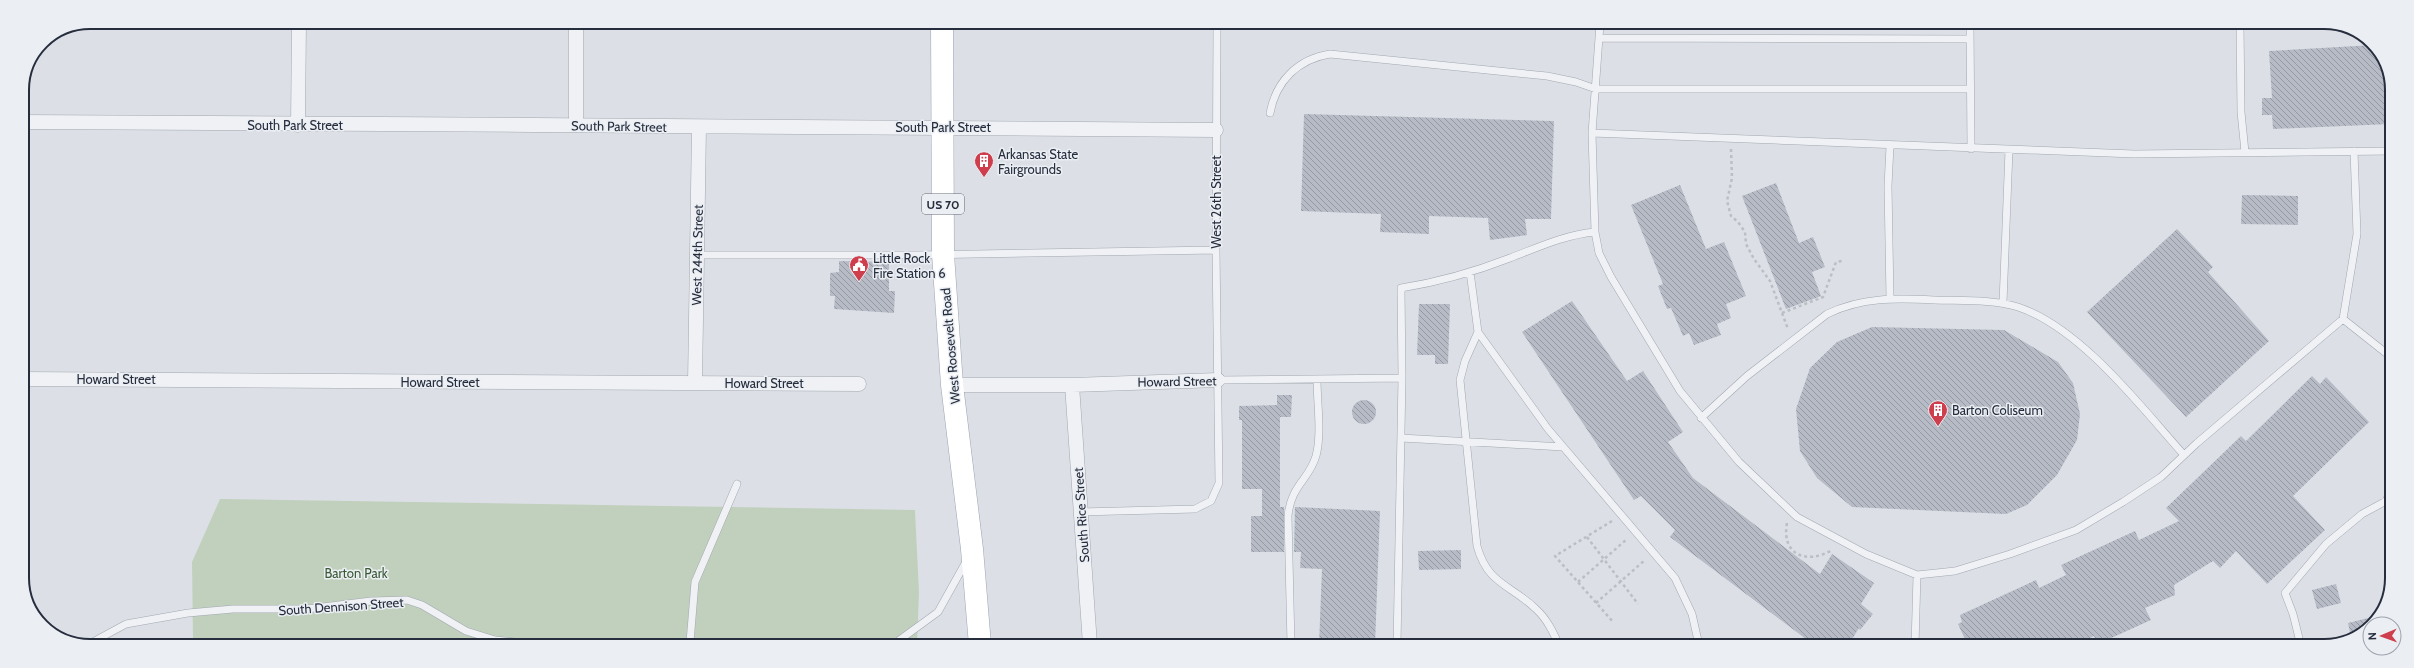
<svg xmlns="http://www.w3.org/2000/svg" width="2414" height="668" viewBox="0 0 2414 668" font-family="Cabin,sans-serif">
  <style>
    .park { fill: #c1d0bd }
    .building { fill: url(#building-back-hatch) }
    .lines { fill: none; stroke-linecap: round; stroke-linejoin: round }
    .lane-casing { stroke: #a2a7b0; stroke-width: 8 }
    .street-casing { stroke: #a2a7b0; stroke-width: 15 }
    .primary-casing { stroke: #9ba3b2; stroke-width: 23 }
    .path { stroke: #bbbec5; stroke-width: 2.5; stroke-dasharray: 3 3; stroke-linecap: butt }
    .lane { stroke: #eff1f5; stroke-width: 7 }
    .street { stroke: #eff1f5; stroke-width: 14 }
    .primary { stroke: #fff; stroke-width: 22 }
    .labels { text-anchor: middle; dominant-baseline: central; stroke-width: 3; stroke-linejoin: round; paint-order: stroke }
    .shield { fill: #ebeff4; stroke: #616774; stroke-width: 1 }
    .shield-label { font-size: 12px; font-weight: bold; fill: #262d3d }
    .street-label { font-size: 13px; fill: #262d3d; stroke: #ebeff4 }
    .poi-label { font-size: 13px; fill: #262d3d; stroke: #ebeff4; text-anchor: start }
    .park-label { font-size: 13px; fill: #385933; stroke: #ebeff4 }
    .rim { fill: none; stroke: #262d3d; stroke-width: 2 }
  </style>
  <defs>
    <pattern id="building-back-hatch" width="6" height="6" patternUnits="userSpaceOnUse"><rect width="6" height="6" fill="#b6bbc6"/><path d="M-1 5l2 2M0 0l6 6M5-1l2 2" fill="none" stroke="#9498a2"/></pattern>
  </defs>
  <rect width="100%" height="100%" fill="#dce0e6"/>
  <path class="park" d="M220 499 915 510 919 592 917 645 193 644 192 562Z"/>
  <path class="building" d="M2374 45 2388 77 2390 124 2273 129 2272 115H2262V98H2272L2269 51Z
    M1304 114 1554 121 1551 219H1525L1527 235 1490 240 1488 218 1429 216V234L1380 232 1381 214 1301 211Z
    M1776 183 1799 243 1813 237 1825 267 1812 272 1821 296 1786 309 1742 196Z
    M1680 185 1706 249 1724 242 1746 296 1726 304 1731 318 1717 324 1721 335 1694 345 1689 333 1683 336 1671 308 1667 309 1658 286 1663 284 1631 205Z
    M2242 195 2298 196V225L2241 224Z
    M2177 229 2213 267 2208 272 2269 341 2186 417 2087 312Z
    M839 261 889 262V291H895L894 313 834 309 835 296H830V273L839 272Z
    M1572 301 1627 381 1643 371 1683 432 1668 442 1693 478 1820 574 1832 554 1874 583 1861 604 1873 614 1860 630 1859 628 1848 646 1814 645 1670 537 1675 530 1641 496 1634 500 1522 332Z
    M1419 304H1450L1448 364H1435V355H1417Z
    M1872 327 2004 330 2058 362 2073 383 2080 414 2077 440 2057 475 2027 505 2006 514 1852 507 1817 478 1800 451 1796 409 1810 368 1837 342Z
    M2312 376 2320 384 2326 377 2369 422 2293 496 2325 530 2267 584 2236 551 2220 568 2213 561 2174 585 2175 595 2145 608 2151 620 2098 644 2094 636 2073 646H1968L1958 624 1962 622 1960 615 2036 580 2039 588 2066 575 2061 565 2135 531 2139 540 2179 521 2166 508 2241 436 2246 441Z
    M1277 395H1292L1291 417H1280V507H1284V552H1251V516H1262V489H1242V420H1239V406L1277 405Z
    M1352 412a12 12 0 1 1 24 0a12 12 0 1 1-24 0Z
    M1295 507 1380 511 1375 645H1319L1322 569 1300 568 1301 552H1294Z
    M1461 550V569L1419 570 1418 551Z
    M2336 584 2341 603 2317 609 2312 590Z
    M2376 616 2366 632 2351 637 2348 623Z"/>
  <g class="lines">
    <defs>
      <path id="lane" d="M1600 24 1592 133 1595 232 1599 253 1611 277 1680 391 1739 462 1797 517 1866 554 1917 575 1955 571 2010 554 2076 530 2123 502 2161 477 2197 443 2343 319 2357 234 2354 151
        M1970 24 1971 149
        M2240 24 2241 112 2245 152
        M1599 38 1970 39
        M1270 113C1276 81 1298 59 1330 54L1547 76 1576 82 1596 89H1970
        M1592 133 2134 154 2392 151
        M1890 146 1888 186 1890 298
        M697 255H919L1216 250
        M1470 272 1478 332 1465 361 1460 380 1477 546C1488 585 1510 584 1536 609 1547 619 1553 632 1559 645
        M2003 303 2009 150
        M2343 319 2391 357
        M1478 332 1548 429 1675 578 1692 614 1699 645
        M1218 380 1402 378
        M1701 418 1747 376 1827 314C1862 297 1897 298 1934 300 1961 301 1992 299 2018 307 2081 328 2141 407 2184 455
        M1401 438 1563 447
        M1080 512 1195 509 1211 501 1219 483 1216 250 1217 23
        M690 642 695 582 737 484
        M89 644 126 624 188 613 233 609H307L371 601 407 600 422 605 466 631 495 640 514 642 899 645
        M894 644 938 612 967 560
        M1291 645 1288 516C1291 485 1309 480 1316 456 1322 433 1317 403 1317 379
        M1397 645 1402 378 1401 288C1439 282 1474 272 1510 258 1539 247 1564 235 1595 232
        M1915 646 1917 575
        M2301 646 2293 614 2285 593 2326 544 2362 514 2386 501 2390 492"/>
      <path id="street" d="M22 122C420 126 818 124 1216 130
        M298 125 299 22
        M576 125V22
        M22 379 859 384
        M695 383 699 127
        M952 385H1072L1218 380
        M1072 385 1090 645"/>
      <path id="primary" d="M942 23 943 254 952 385 972 549 980 645"/>
    </defs>
    <use href="#lane" class="lane-casing"/>
    <use href="#street" class="street-casing"/>
    <use href="#primary" class="primary-casing"/>
    <path class="path" d="M1731 149 1732 178 1727 201 1731 216 1738 222 1745 232 1746 244 1754 259 1770 281 1788 329
      M1782 313 1823 297 1836 262 1842 261
      M1612 521 1555 556 1613 622
      M1787 523C1781 555 1807 565 1832 550
      M1587 537 1638 604
      M1578 582 1627 539
      M1596 603 1645 560"/>
    <use href="#lane" class="lane"/>
    <use href="#street" class="street"/>
    <use href="#primary" class="primary"/>
  </g>
  <defs>
    <symbol id="building-pin" viewBox="-11 -11 22 30"><path d="M0 17L-7.5 6A9.5 9.5 0 1 1 7.5 6Z" fill="#ce3e4c" stroke="#ebeff4"/><path d="M-4-6H4V6H1V3H-1V6H-4ZM-2.5-4.3h1.7v1.8h-1.7ZM.8-4.3h1.7v1.8H.8ZM-2.5-1h1.7V.8h-1.7ZM.8-1h1.7V.8H.8Z" fill="#fff"/></symbol>
    <symbol id="civic-pin" viewBox="-11 -11 22 30"><path d="M0 17L-7.5 6A9.5 9.5 0 1 1 7.5 6Z" fill="#ce3e4c" stroke="#ebeff4"/><path d="M-.6-6.5H3V-4.5H.6V-3L4-1V1h2V6H-6V1h2V-1L-.6-3ZM-1.2 2.5V6h2.4V2.5Z" fill="#fff"/></symbol>
  </defs>
  <g fill-rule="evenodd">
    <use href="#building-pin" x="973" y="150" width="22" height="30"/>
    <use href="#civic-pin" x="848" y="254" width="22" height="30"/>
    <use href="#building-pin" x="1927" y="399" width="22" height="30"/>
  </g>
  <g class="labels">
    <rect class="shield" x="922" y="194" width="42" height="20" rx="3"/>
    <g class="shield-label">
      <text x="943" y="204">US 70</text>
    </g>
    <g class="street-label">
      <text x="295" y="125">South Park Street</text>
      <text transform="translate(619 126) rotate(1)">South Park Street</text>
      <text x="943" y="127">South Park Street</text>
      <text transform="translate(1216 202) rotate(-90)">West 26th Street</text>
      <text transform="translate(697 255) rotate(-89)">West 244th Street</text>
      <text transform="translate(950 346) rotate(-95)">West Roosevelt Road</text>
      <text x="116" y="379">Howard Street</text>
      <text transform="translate(1177 381) rotate(-1)">Howard Street</text>
      <text x="440" y="382">Howard Street</text>
      <text x="764" y="383">Howard Street</text>
      <text transform="translate(1081 515) rotate(-94)">South Rice Street</text>
      <text transform="translate(341 606) rotate(-4)">South Dennison Street</text>
    </g>
    <g class="poi-label">
      <text x="998" y="154">Arkansas State<tspan x="998" dy="15">Fairgrounds</tspan></text>
      <text x="873" y="258">Little Rock<tspan x="873" dy="15">Fire Station 6</tspan></text>
      <text x="1952" y="410">Barton Coliseum</text>
    </g>
    <g class="park-label">
      <text x="356" y="573">Barton Park</text>
    </g>
  </g>
  <path d="M0 0H2414V668H0ZM90 29H2324A61 61 0 0 1 2385 90V578A61 61 0 0 1 2324 639H90A61 61 0 0 1 29 578V90A61 61 0 0 1 90 29Z" fill="#ebeff4" fill-rule="evenodd"/>
  <path class="rim" d="M90 29H2324A61 61 0 0 1 2385 90V578A61 61 0 0 1 2324 639H90A61 61 0 0 1 29 578V90A61 61 0 0 1 90 29Z"/>
  <g transform="translate(2382 636) rotate(268)"><circle r="19" fill="#ebeff4" stroke="#9ca1ab"/>
  <path d="M0-3L7 15L0 10L-7 15Z" fill="#ce3e4c"/>
  <text y="-6" font-size="11" font-weight="bold" text-anchor="middle" fill="#262d3d">N</text>
  </g>
</svg>
